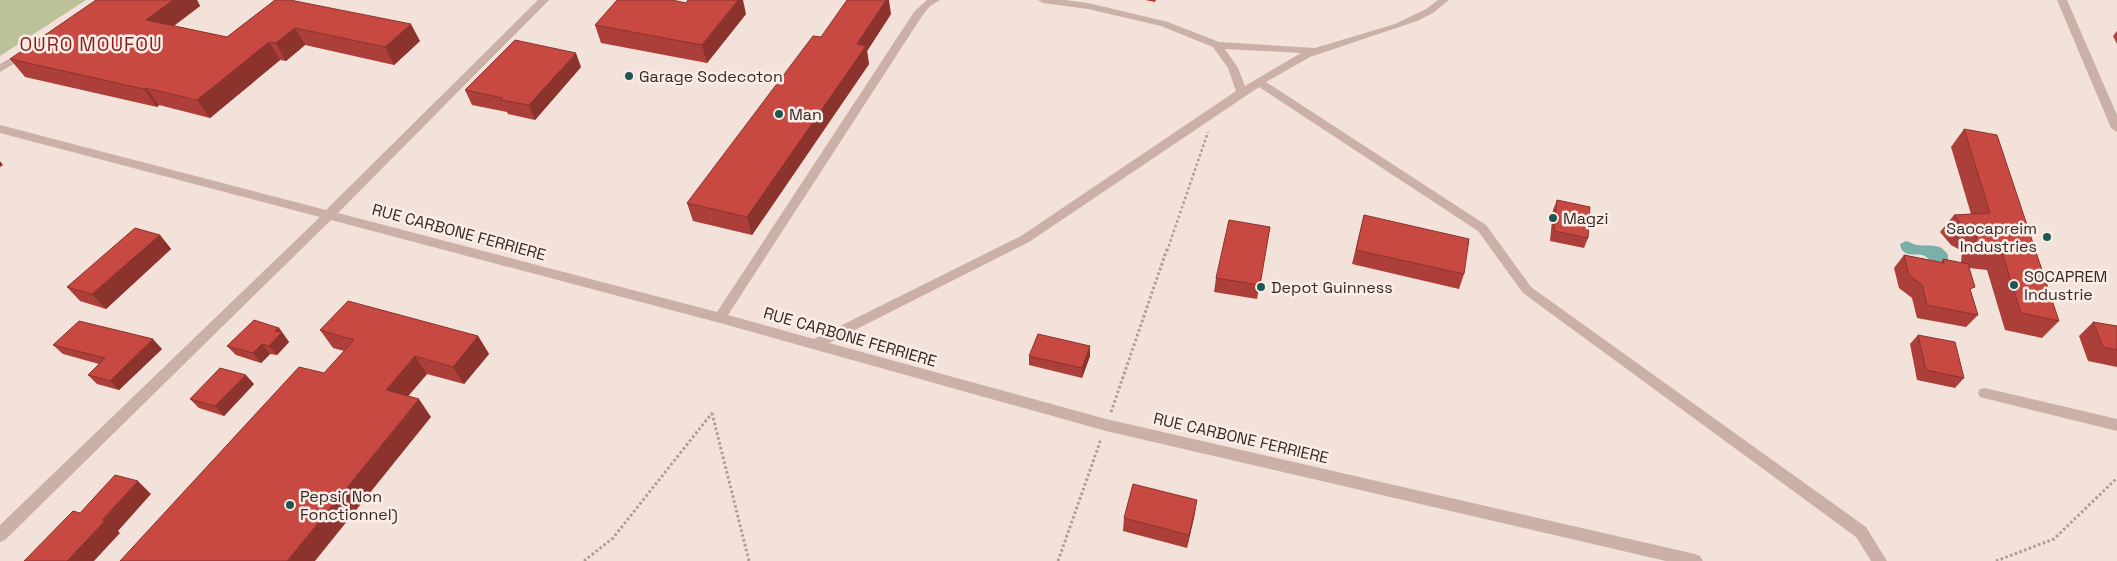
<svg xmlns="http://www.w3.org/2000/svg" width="2117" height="561" viewBox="0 0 2117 561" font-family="'Space Grotesk',sans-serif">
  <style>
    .green { fill: #bcc19a }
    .water { fill: #79b0a7 }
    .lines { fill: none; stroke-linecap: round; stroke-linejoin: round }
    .path-far1 { stroke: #b69990; stroke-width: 2.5; stroke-dasharray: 2.5 2.5; stroke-linecap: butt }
    .path { stroke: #b69990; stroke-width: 3; stroke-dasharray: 2.5 2.5; stroke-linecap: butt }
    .minor { fill: #cab0a6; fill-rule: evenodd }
    .wall { fill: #ac3f39 }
    .shaded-wall { fill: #8c332e }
    .building { fill: #c84942; stroke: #8c332e }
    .poi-dot { fill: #1c5851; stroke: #faede7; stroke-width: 2 }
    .labels { text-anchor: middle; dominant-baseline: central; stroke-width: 5; stroke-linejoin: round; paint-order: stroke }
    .poi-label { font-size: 16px; fill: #362927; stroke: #faede7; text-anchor: start }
    .street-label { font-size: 16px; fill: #362927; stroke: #faede7 }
    .quarter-label { font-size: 19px; letter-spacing: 1px; fill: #87231f; stroke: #faede7 }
  </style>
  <rect width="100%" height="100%" fill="#f2e2da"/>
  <path class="green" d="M0 0H86L0 56Z"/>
  <path class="water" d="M1906 241C1911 242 1913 245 1918 245 1931 247 1940 242 1948 255V262C1943 262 1936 264 1932 262 1929 260 1927 256 1922 255 1913 254 1902 257 1900 244Z"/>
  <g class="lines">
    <path class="path-far1" d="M1167 251 1208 132"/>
    <path class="path" d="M1111 412 1167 249
      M712 413 749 561
      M584 561 613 538 712 413
      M1058 561 1101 439
      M1996 561 2054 539 2117 478"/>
    <path class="minor" d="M538 0H549L338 213 717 312 914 12 927 0H940L930 6 922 16 728 315 814 339 1021 236 1236 91 1228 68 1213 47 1161 26 1088 9 1043 3 1038 0H1065L1088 3 1168 22 1219 42 1315 48 1395 24 1426 9 1438 0H1449L1433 13 1417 21 1310 57 1266 82 1486 225 1531 287 1866 527 1887 561H1871L1856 537 1523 293 1478 231 1259 87 1029 242 829 343 1106 419 1695 554 1700 556 1703 561H1666L1106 431 720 323 331 220 5 540 0 542V525L320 217 0 133V125L326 210ZM1225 49 1301 53 1245 86 1238 68Z
      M2057 0H2067L2117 115V132L2111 128Z
      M25 50 29 51 30 53 29 55 0 72V64Z
      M1985 388 2117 419V431L1980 397 1978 393 1980 389Z"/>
  </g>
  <path class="wall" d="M96 0H197L200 6 174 26 227 37 275 0 420 41 394 65 305 45 286 61 280 60 210 118 159 105 157 107 25 77 10 59Z
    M1145 0H1156L1155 2Z
    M746 14 707 63 601 43 595 25Z
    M891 14 867 51 869 64 752 235 693 221 687 203 821 37Z
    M2117 31V44L2113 36Z
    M581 67 535 120 508 114 507 112 472 105 465 90Z
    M1964 129 2059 321 2042 338 2005 330 1987 270 1969 268 1971 292 1978 315 1966 327 1917 318 1912 298 1899 288 1894 268 1904 255 1941 262 1943 259 1961 263 1962 251 1951 245 1940 232 1954 215 1971 214 1951 147Z
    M1557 200 1588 238 1584 248 1550 241 1553 210Z
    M1364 215 1464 274 1459 289 1352 264Z
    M1270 227 1257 299 1214 292 1216 278Z
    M160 235 171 249 106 309 80 301 67 287Z
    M2093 322 2117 326V367L2088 361 2079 336Z
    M279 328 289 342 277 355 270 354 261 363 236 355 227 346Z
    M320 330 478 336 489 354 464 384 427 374 408 396 431 417 324 373 344 351 333 348Z
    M1918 335 1964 378 1955 388 1917 380 1910 344Z
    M53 345 162 349 119 390 97 384 88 375 99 364 63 354Z
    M1090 346V356L1082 378 1029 365V356Z
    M254 384 224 416 199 408 190 399Z
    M1195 513 1187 548 1123 531 1124 518Z"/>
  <path class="shaded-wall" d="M173 0H197L200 6 158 37 146 20Z
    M738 0H743L746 14 707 63 702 45Z
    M886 0H889L891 14 867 51 869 64 752 235 747 217 857 44Z
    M411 24 420 41 394 65 385 47Z
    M295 28 305 45 286 61 276 43Z
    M269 42 280 60 210 118 197 100Z
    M576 53 581 67 535 120 529 105Z
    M146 88 159 105 157 107 144 89Z
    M0 161 3 165 0 167Z
    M160 235 171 249 106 309 92 294Z
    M279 328 289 342 277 355 269 346 275 331Z
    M478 336 489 354 464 384 453 367Z
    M153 339 162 349 119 390 110 381Z
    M262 344 270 354 261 363 253 353Z
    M1090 346V356L1082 378V368Z
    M415 356 427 374 398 408 386 390Z
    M246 375 254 384 224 416 215 406Z
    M419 399 431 417 315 561H287Z
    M138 481 151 494 118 531 120 533 94 561H67L102 520Z
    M1197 500 1195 513 1187 548 1189 535Z"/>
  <path class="building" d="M96 0H173L146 20 227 37 275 0H290L411 24 385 47 295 28 276 43 269 42 197 100 146 88 144 89 10 59Z
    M617 0H672L686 3 688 0H738L702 45 595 25Z
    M847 0H886L857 44 866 46 747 217 687 203 813 36 821 37Z
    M515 40 576 53 529 105 501 100 503 98 465 90Z
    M1964 129 1997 135 2059 321 2021 313 2002 252 1975 250 1977 233 1965 228 1954 215 1990 213Z
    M1557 200 1590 207 1588 238 1554 231Z
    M1364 215 1469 239 1464 274 1356 250Z
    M1229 220 1270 227 1260 285 1216 278Z
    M135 228 160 235 92 294 67 287Z
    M1904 255 1944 263 1943 259 1968 264 1975 287 1970 289 1978 315 1927 305 1922 285 1909 275Z
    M348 301 478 336 453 367 415 356 386 390 419 399 287 561H120L299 367 324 373 354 340 320 330Z
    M254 320 279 328 275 331 282 332 269 346 262 344 253 353 227 346Z
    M79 321 153 339 110 381 88 375 105 358 53 345Z
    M2093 322 2117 326V350L2103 347Z
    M1038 334 1090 346 1082 368 1029 356Z
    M1918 335 1955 342 1964 378 1926 370Z
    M220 368 246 375 215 406 190 399Z
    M115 475 138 481 102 520 105 521 67 561H24L73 511 80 513Z
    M1133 484 1197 500 1189 535 1124 518Z"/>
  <g class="poi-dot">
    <circle cx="629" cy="76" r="5"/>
    <circle cx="779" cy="114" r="5"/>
    <circle cx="1553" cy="218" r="5"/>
    <circle cx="2047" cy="237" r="5"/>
    <circle cx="2014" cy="285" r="5"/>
    <circle cx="1261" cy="287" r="5"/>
    <circle cx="290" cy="505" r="5"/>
  </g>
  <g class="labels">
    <g class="poi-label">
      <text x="639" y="76">Garage Sodecoton</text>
      <text x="789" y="114">Man</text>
      <text x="1563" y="218">Magzi</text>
      <text x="2037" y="228" text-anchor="end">Saocapreim<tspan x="2037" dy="18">Industries</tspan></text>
      <text x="2024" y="276">SOCAPREM<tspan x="2024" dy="18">Industrie</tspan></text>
      <text x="1271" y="287">Depot Guinness</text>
      <text x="300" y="496">Pepsi( Non<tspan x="300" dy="18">Fonctionnel)</tspan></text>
    </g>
    <g class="street-label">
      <text transform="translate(459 232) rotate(15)">RUE CARBONE FERRIERE</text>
      <text transform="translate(850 337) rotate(16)">RUE CARBONE FERRIERE</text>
      <text transform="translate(1241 438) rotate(13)">RUE CARBONE FERRIERE</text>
    </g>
    <g class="quarter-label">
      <text x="91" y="44">OURO MOUFOU</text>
    </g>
  </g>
</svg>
